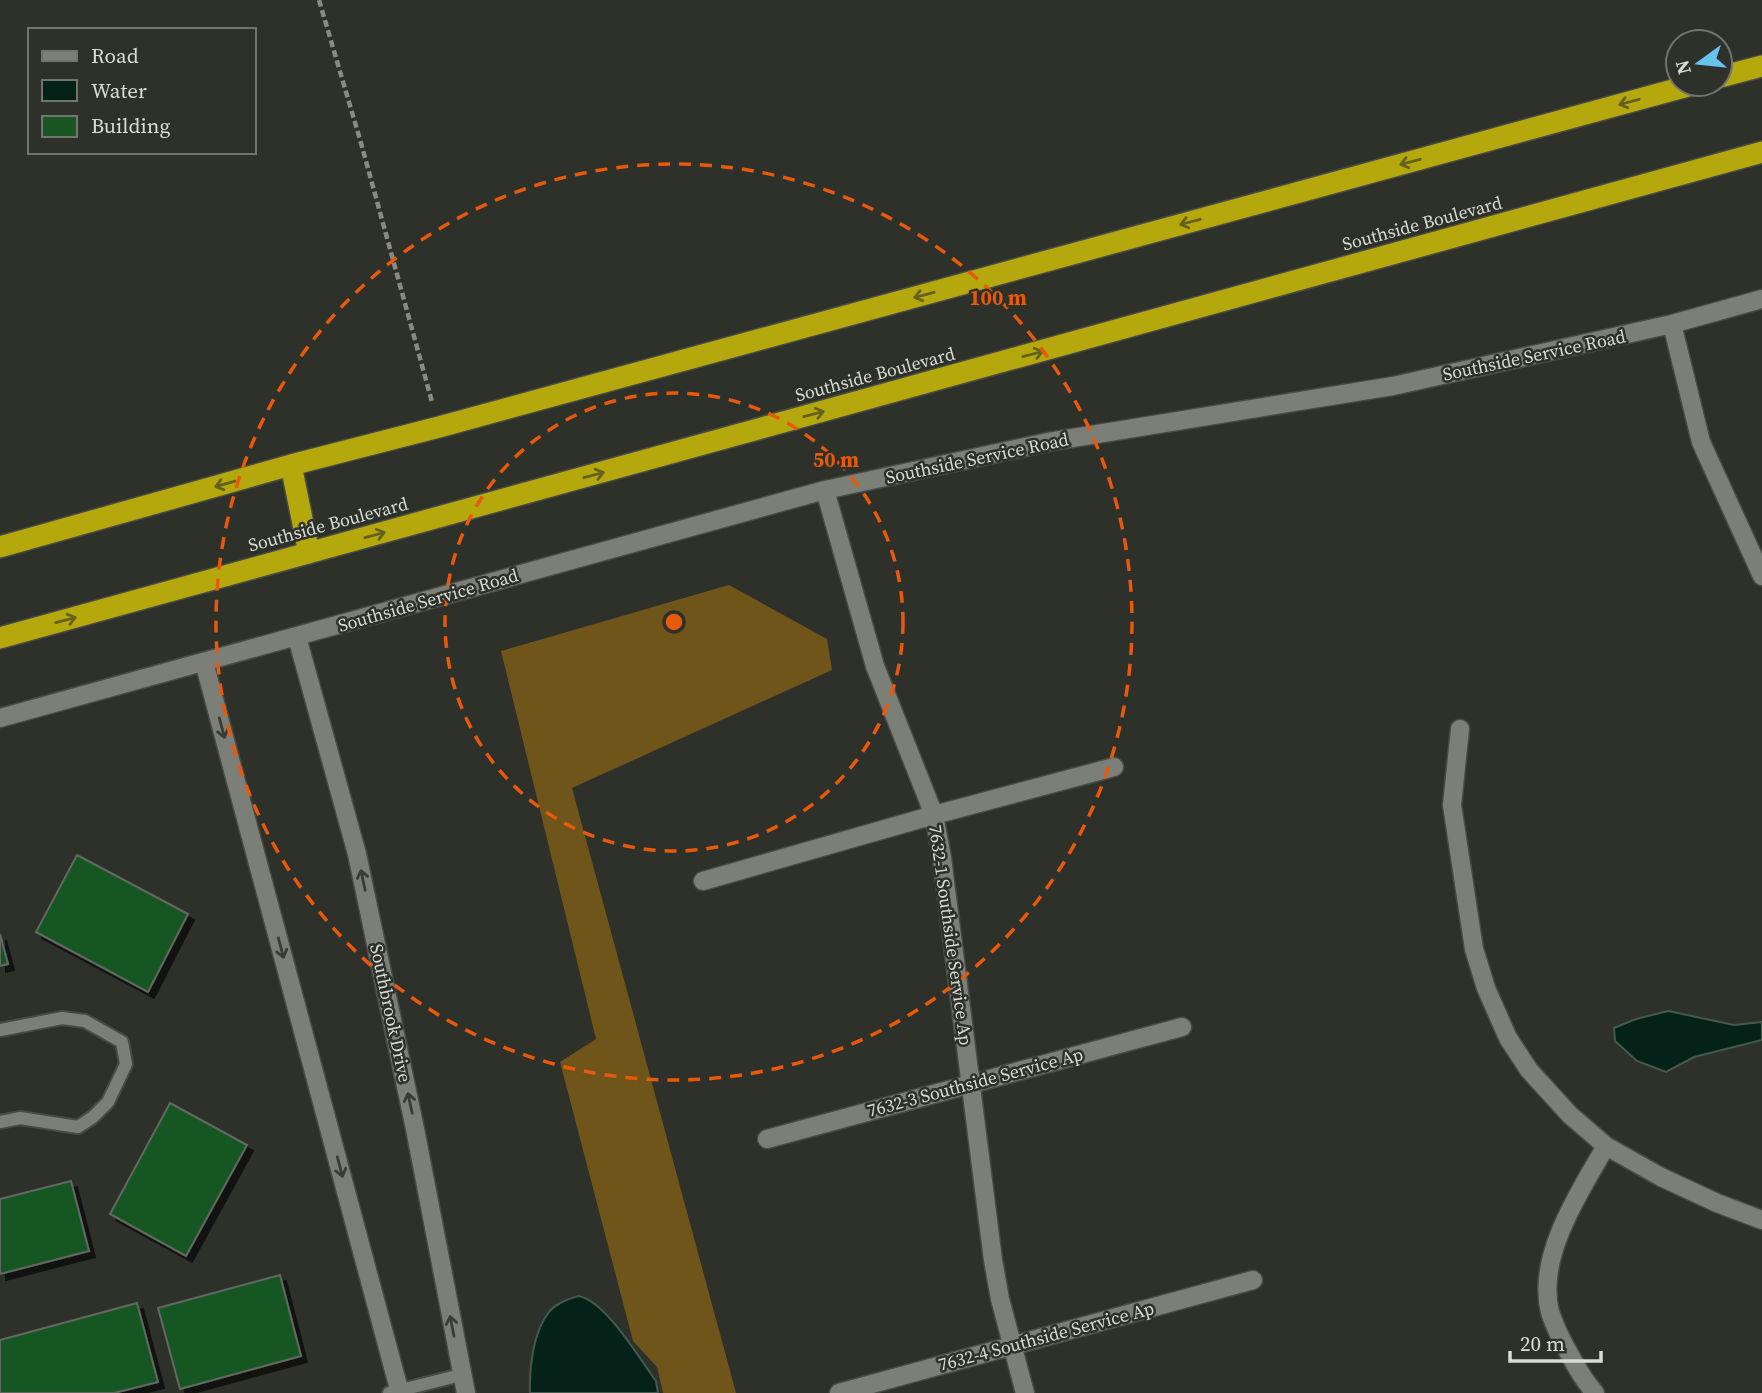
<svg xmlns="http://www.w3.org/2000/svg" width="1762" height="1393" viewBox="0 0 1762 1393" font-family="'Source Serif 4',serif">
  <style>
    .forest { fill: #70551a }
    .water { fill: #042218; stroke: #445a51; stroke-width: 2 }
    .building { fill: #195623; stroke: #626862; stroke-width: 2; filter: url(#shadow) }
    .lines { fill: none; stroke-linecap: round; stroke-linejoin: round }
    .lane-casing { stroke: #494b46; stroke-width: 16 }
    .street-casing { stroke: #494b46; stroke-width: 21 }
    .highway-casing { stroke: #494b46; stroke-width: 24 }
    .path { stroke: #888a85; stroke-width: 4.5; stroke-dasharray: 7 3.5; stroke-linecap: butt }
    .lane { stroke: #7c7f78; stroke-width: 12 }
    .street { stroke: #7c7f78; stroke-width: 18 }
    .highway { stroke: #b5a80d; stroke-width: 21 }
    .oneway { stroke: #64601e }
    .oneway2 { stroke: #3a3c36 }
    .ring { fill: none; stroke: #e8590c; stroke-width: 3.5; stroke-dasharray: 12 9 }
    .labels { text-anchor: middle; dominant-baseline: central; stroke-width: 5; stroke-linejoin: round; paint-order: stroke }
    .street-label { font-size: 18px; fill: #d9dbd7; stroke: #2e302a }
    .centre { fill: #e8590c; stroke: #2e302a; stroke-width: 3.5 }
    .ring-label { font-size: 21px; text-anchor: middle; font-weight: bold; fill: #e8590c; stroke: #2e302a; stroke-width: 5; stroke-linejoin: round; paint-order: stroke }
  </style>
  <defs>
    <filter id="shadow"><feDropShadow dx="6" dy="6" stdDeviation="0" flood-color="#0009"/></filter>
  </defs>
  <rect width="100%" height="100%" fill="#2e302a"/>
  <path class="forest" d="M729 585 827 639 832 670 572 788 736 1393H663L657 1367 633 1341 560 1062 596 1039 501 651Z"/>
  <path class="water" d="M1668 1011 1734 1025 1762 1022V1040L1694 1057 1666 1072 1637 1061 1615 1041 1614 1028 1636 1019Z
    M578 1296C605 1300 639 1358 656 1381L658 1393H530C529 1369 533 1332 549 1312 556 1303 567 1300 578 1296Z"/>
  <path class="building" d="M77 855 188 914 148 992 36 932Z
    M0 934 8 964 0 966Z
    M170 1103 247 1145 186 1256 110 1214Z
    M71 1181 89 1251 0 1274V1199Z
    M280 1275 301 1356 180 1389 158 1308Z
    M137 1303 158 1382 114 1393H0V1340Z"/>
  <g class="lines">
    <defs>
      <path id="lane" d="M0 1030 62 1018 85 1021 122 1042 126 1064 108 1102 93 1117 78 1127 20 1118 0 1122
        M389 1393 461 1375"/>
      <path id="street" d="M1672 324 1701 442 1762 576
        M825 490 875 666 934 815 942 858 993 1260 1000 1299 1025 1393
        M297 637 357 854 415 1129 466 1393
        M204 662 400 1393
        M0 718 825 490 1048 442 1393 386 1672 324 1762 299
        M1460 729 1452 805 1474 949 1486 988 1508 1038 1529 1070 1570 1115 1606 1146 1661 1177 1717 1203 1762 1220
        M703 881 934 815 1114 767
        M767 1139 1182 1027
        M839 1393 1253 1280
        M1595 1393C1585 1382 1578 1370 1571 1357 1563 1343 1555 1328 1550 1312 1536 1257 1580 1191 1606 1146"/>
      <path id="highway" d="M1720 77 1762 66
        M291 465 309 553
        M0 547 291 465 439 427 1695 84
        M0 638 1762 152"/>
    </defs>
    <use href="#lane" class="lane-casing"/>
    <use href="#street" class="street-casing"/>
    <use href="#highway" class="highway-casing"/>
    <path class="path" d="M319 0 361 143 432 402"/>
    <use href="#lane" class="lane"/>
    <use href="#street" class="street"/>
    <use href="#highway" class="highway"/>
  </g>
  <defs><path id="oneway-shaft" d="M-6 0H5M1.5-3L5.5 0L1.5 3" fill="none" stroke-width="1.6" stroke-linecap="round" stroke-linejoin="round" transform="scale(1.75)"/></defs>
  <g class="oneway">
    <use href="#oneway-shaft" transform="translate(1629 102) rotate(165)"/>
    <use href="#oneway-shaft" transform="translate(1410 162) rotate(165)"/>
    <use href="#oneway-shaft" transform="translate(1190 222) rotate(165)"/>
    <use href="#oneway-shaft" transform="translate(924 295) rotate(165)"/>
    <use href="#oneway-shaft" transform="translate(1033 354) rotate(-15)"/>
    <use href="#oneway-shaft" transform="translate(814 414) rotate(-15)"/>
    <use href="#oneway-shaft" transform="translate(594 475) rotate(-15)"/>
    <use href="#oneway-shaft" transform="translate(225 484) rotate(164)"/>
    <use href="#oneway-shaft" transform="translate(375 535) rotate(-15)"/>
    <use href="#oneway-shaft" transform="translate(66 620) rotate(-15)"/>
  </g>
  <g class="oneway2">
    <use href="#oneway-shaft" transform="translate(222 728) rotate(75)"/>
    <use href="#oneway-shaft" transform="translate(363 880) rotate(-102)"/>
    <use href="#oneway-shaft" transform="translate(281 948) rotate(75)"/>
    <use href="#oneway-shaft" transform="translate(410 1103) rotate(-102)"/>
    <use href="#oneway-shaft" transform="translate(340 1167) rotate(75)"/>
    <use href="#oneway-shaft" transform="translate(452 1326) rotate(-101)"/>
  </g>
  <g class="ring">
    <circle cx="674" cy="622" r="229"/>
    <circle cx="674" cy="622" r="458"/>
  </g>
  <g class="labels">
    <g class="street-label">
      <text transform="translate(1422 223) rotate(-15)">Southside Boulevard</text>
      <text transform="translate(1534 355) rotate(-12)">Southside Service Road</text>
      <text transform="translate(875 374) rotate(-15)">Southside Boulevard</text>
      <text transform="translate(977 458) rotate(-12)">Southside Service Road</text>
      <text transform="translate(328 524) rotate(-15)">Southside Boulevard</text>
      <text transform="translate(428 600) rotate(-16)">Southside Service Road</text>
      <text transform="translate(951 935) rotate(82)">7632-1 Southside Service Ap</text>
      <text transform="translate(391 1013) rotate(78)">Southbrook Drive</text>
      <text transform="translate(975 1082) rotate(-15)">7632-3 Southside Service Ap</text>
      <text transform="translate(1046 1336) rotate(-15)">7632-4 Southside Service Ap</text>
    </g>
  </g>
  <circle cx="674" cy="622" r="10" class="centre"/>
  <g class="ring-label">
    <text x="998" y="305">100 m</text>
    <text x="836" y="467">50 m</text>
  </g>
  <rect x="28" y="28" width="228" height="126" fill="#2e302a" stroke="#72746f" stroke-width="2"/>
  <rect x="42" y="51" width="35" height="10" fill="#7c7f78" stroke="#72746f" stroke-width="2"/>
  <text x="91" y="63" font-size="21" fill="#d9dbd7">Road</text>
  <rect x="42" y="80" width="35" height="21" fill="#042218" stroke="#72746f" stroke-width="2"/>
  <text x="91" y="98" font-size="21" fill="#d9dbd7">Water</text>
  <rect x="42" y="116" width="35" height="21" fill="#195623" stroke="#72746f" stroke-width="2"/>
  <text x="91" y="133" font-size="21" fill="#d9dbd7">Building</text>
  <g transform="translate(1699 63) rotate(255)"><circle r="33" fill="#2e302a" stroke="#72746f" stroke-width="2"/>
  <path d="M0-5L12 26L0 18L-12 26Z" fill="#67c4f0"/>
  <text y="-10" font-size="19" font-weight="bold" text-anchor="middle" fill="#d9dbd7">N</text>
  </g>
  <path d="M1510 1351v10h91v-10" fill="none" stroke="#d9dbd7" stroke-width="3.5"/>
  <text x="1520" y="1351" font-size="21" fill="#d9dbd7" stroke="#2e302a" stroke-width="5" paint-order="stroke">20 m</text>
</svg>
